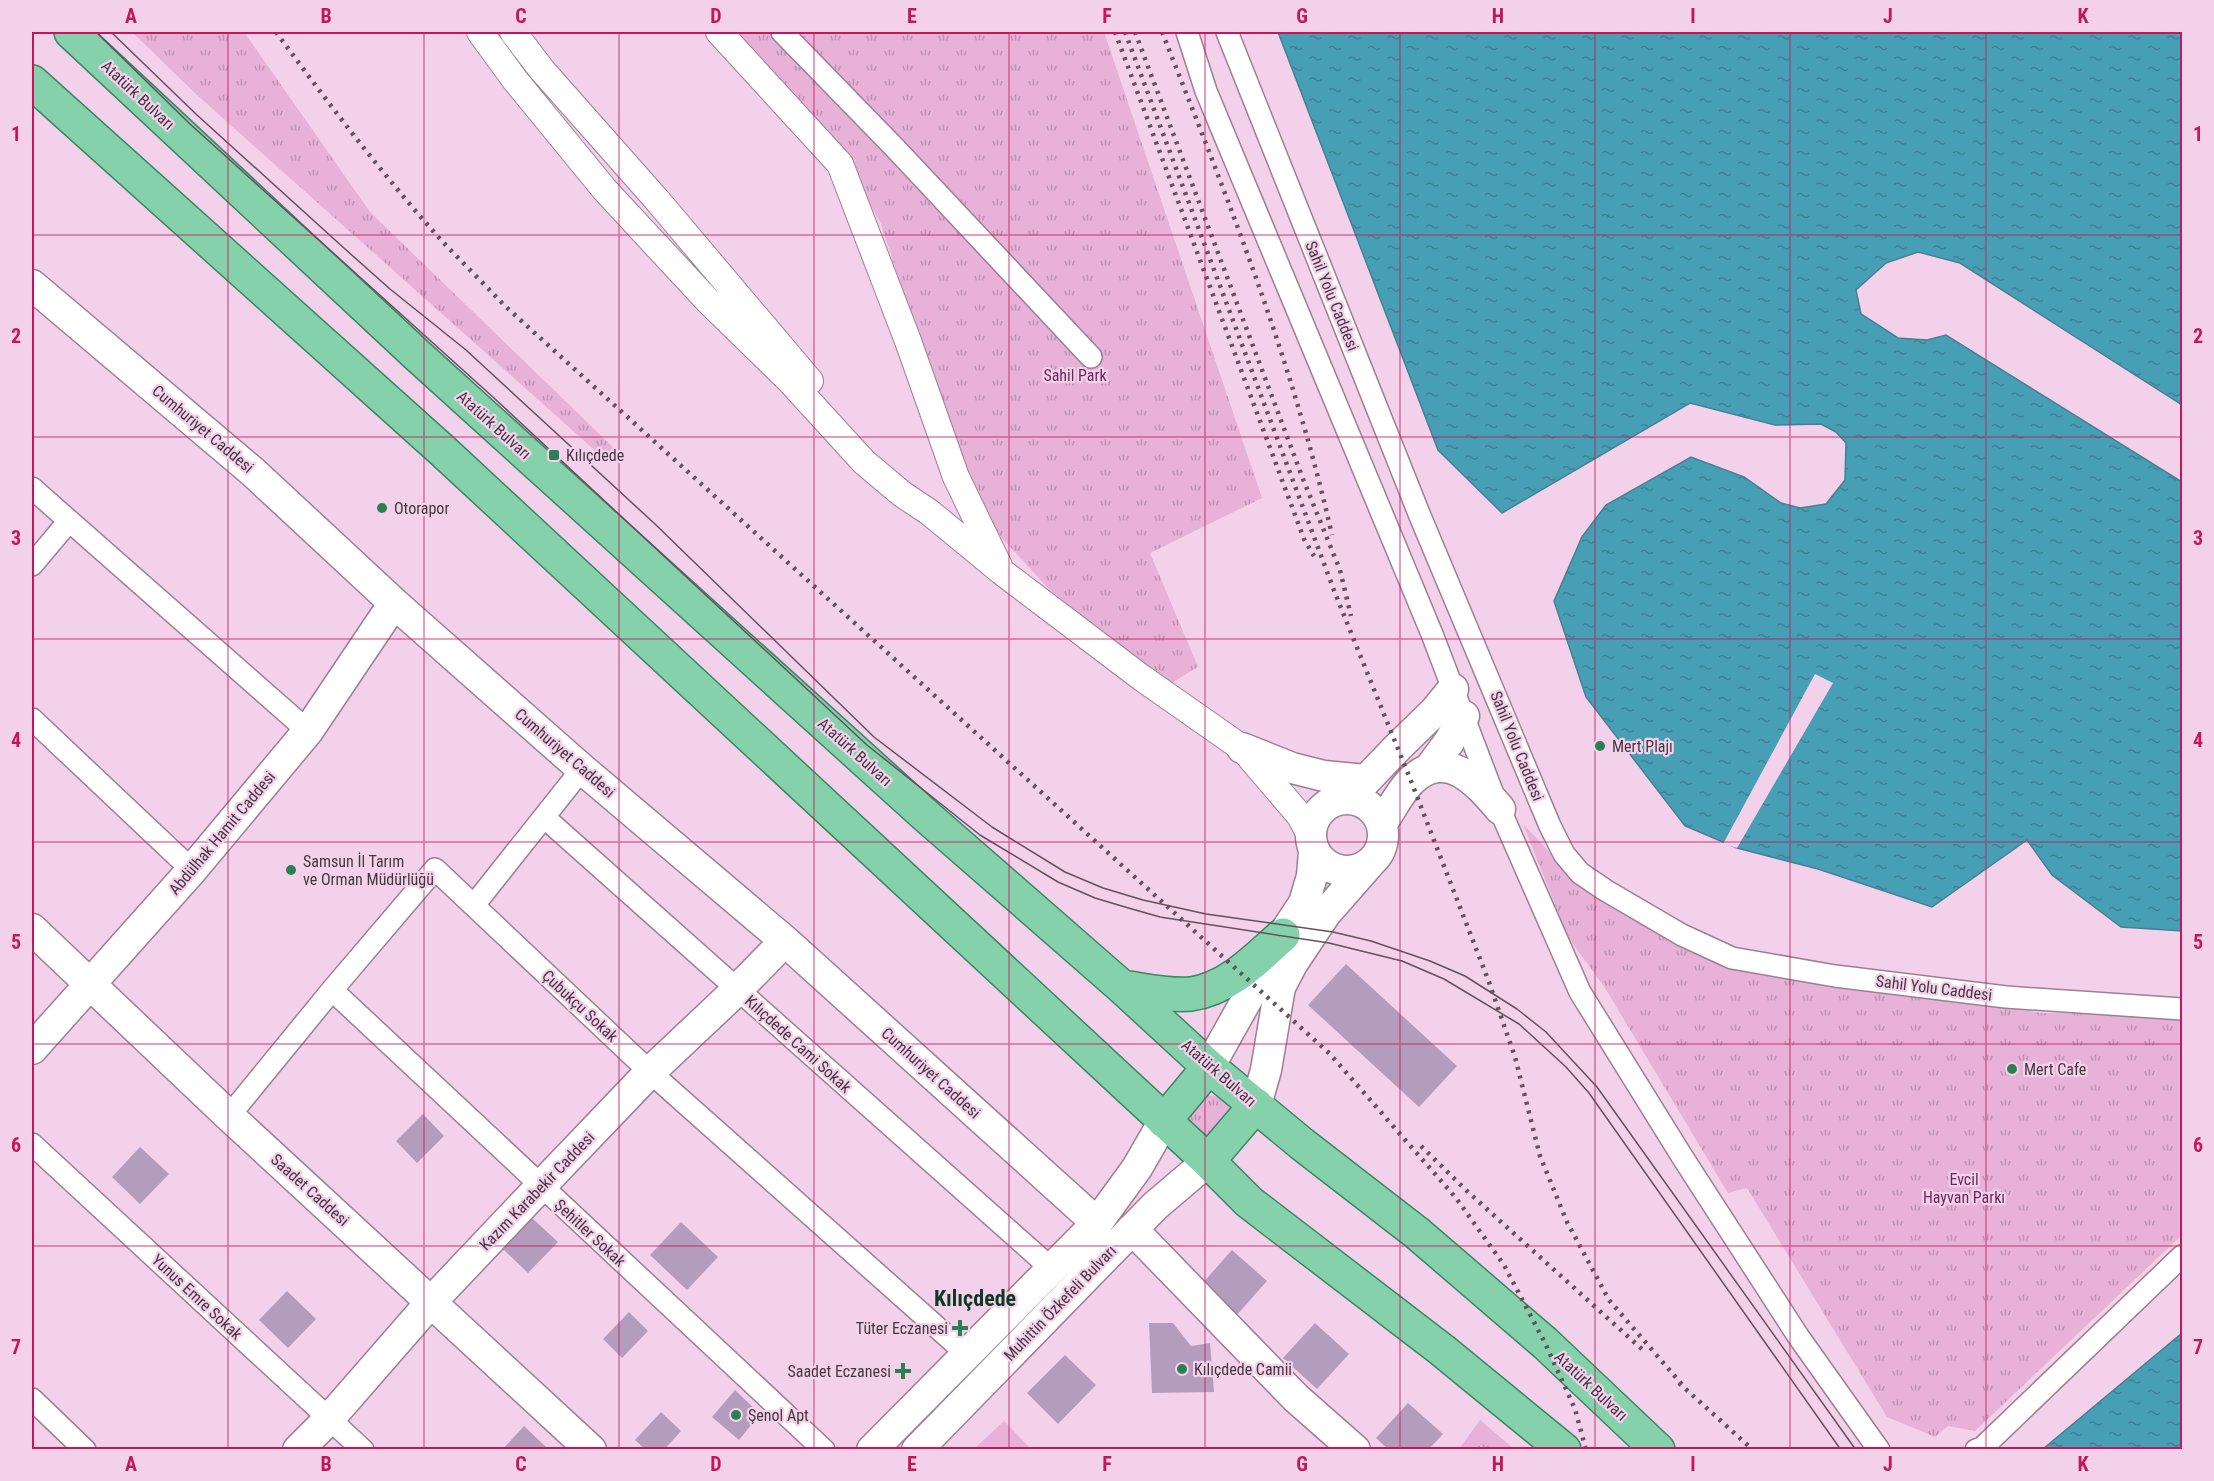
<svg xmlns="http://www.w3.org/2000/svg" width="2214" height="1481" viewBox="0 0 2214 1481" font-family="'Roboto Condensed',sans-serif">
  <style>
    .grass { fill: url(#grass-tufts) }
    .pitch { fill: #e7b1d8 }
    .water { fill: url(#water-ripples); stroke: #468092; stroke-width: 1.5 }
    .pier { fill: #f4d1ea }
    .building { fill: #b49dbc }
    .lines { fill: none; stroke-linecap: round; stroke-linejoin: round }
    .minor-casing { stroke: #9e7e95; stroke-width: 24 }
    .tertiary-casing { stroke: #9e7e95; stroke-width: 28 }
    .secondary-casing { stroke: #9e7e95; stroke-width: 33 }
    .primary-casing { stroke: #398862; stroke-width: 36 }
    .minor { stroke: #fff; stroke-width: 21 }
    .tertiary { stroke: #fff; stroke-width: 26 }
    .secondary { stroke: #fff; stroke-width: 30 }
    .primary { stroke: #84d1ab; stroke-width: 33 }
    .tram { stroke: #63515e; stroke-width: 1.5 }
    .rail { stroke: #63515e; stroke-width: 4.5; stroke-dasharray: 3 6; stroke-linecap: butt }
    .grid { fill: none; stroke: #c2185b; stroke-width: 1.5; stroke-opacity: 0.55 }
    .poi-dot { fill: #2a8053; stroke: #f4d1ea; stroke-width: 2 }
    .labels { text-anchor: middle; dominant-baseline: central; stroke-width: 4.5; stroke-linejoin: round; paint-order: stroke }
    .street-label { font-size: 16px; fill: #453741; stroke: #f4d1ea }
    .park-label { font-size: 16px; fill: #6b275d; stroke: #f4d1ea }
    .poi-label { font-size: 16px; fill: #453741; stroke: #f4d1ea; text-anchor: start }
    .district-label { font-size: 22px; font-weight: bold; fill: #103923; stroke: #f4d1ea }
    .neatline { fill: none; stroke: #c2185b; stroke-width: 2 }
    .grid-label { font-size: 20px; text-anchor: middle; font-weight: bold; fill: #c2185b }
  </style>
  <defs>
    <pattern id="grass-tufts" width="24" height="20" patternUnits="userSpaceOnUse" patternTransform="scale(1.5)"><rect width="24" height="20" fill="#e7b1d8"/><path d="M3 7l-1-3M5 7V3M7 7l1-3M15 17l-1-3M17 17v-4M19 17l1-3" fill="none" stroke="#bd91b1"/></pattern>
    <pattern id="water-ripples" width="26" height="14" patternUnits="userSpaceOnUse" patternTransform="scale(1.5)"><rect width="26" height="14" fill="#479fb5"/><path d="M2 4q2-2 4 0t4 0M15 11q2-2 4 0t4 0" fill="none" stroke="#3d8295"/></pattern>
  </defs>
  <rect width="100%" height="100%" fill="#f4d1ea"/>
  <path class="grass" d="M132 32H244L370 212 622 456 609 463 197 95Z
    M732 32H1104L1262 498 1150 553 1198 667 1166 686 1049 589 989 524 948 430 881 224 843 154Z
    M1523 824 1558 861 1730 960 2041 1013 2182 1014V1235L1975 1431 1948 1426 1935 1437 1887 1417 1747 1188 1728 1193 1605 988 1568 937Z
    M1204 1095C1229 1095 1233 1107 1235 1129L1192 1144 1184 1111Z
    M1480 1420 1514 1449H1459Z"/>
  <path class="pitch" d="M1004 1421 1031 1449H974Z"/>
  <path class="water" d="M1278 32H2182V405L1960 263 1918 252 1886 263 1856 290 1861 314 1898 338 1927 340 1946 335 2182 482V931L2121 927 2052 875 2027 840 1932 907 1818 869 1737 848 1685 826 1586 697 1554 601 1582 537 1606 505 1691 457 1744 477 1781 503 1800 508 1826 504 1845 480 1846 443 1836 432 1821 424 1775 425 1690 403 1502 513 1438 450Z
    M2182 1333V1449H2043Z"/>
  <path class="pier" d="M1815 674 1833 683 1737 848 1723 844Z"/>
  <path class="building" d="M1346 964 1457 1066 1419 1107 1308 1005Z
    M423 1114 444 1136 417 1163 396 1141Z
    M140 1147 169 1174 140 1204 112 1177Z
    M532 1218 558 1242 528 1273 503 1249Z
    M681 1222 718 1257 687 1290 650 1255Z
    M1232 1250 1267 1281 1236 1316 1201 1285Z
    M287 1291 316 1319 288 1348 259 1320Z
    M629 1312 648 1331 622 1358 603 1339Z
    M1149 1323H1173L1191 1346 1210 1343 1214 1392 1152 1393Z
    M1315 1323 1349 1354 1317 1389 1283 1358Z
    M1065 1355 1096 1385 1058 1424 1027 1393Z
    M735 1390 760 1414 739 1440 712 1417Z
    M1408 1403 1443 1434 1428 1450H1389L1376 1438Z
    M661 1412 681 1431 664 1450H646L635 1440Z
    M524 1426 547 1448 545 1450H502Z"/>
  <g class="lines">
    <defs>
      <path id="minor" d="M782 32 895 148 1091 357
        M1187 32 1206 91 1432 634 1493 794 1580 992 1683 1158 1798 1336 1879 1450
        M1227 32 1420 516 1550 826 1564 854 1580 873 1605 890 1682 935 1732 958 1835 976 2006 997 2182 1009
        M32 488 308 731
        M32 565 69 521
        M32 719 192 870
        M545 818 1052 1269
        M474 905 582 769
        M332 990 824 1450
        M229 1116 332 990 435 869 650 1072 967 1354
        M32 1144 363 1450
        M32 1399 85 1450
        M1976 1450 1982 1448 2182 1256"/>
      <path id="tertiary" d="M480 32 515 80 605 190 708 301 790 381 864 462 902 494 929 512 1002 572 1142 678 1242 748 1300 816 1311 837
        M513 32 542 70 657 200 810 381
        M719 32 840 164 908 341 956 477 999 566"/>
      <path id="secondary" d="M32 285 253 472 394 603 582 769 785 941 1097 1223
        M1242 748 1292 768 1324 776 1366 780
        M1429 769 1449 742 1464 716
        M1311 835a36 36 0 1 1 72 0a36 36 0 1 1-72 0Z
        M1348 799 1398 747 1435 711 1453 689
        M1382 823C1391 810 1400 792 1411 781 1447 747 1477 782 1500 809
        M32 929 229 1116 591 1450
        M32 1049 192 870 308 731 394 603
        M1209 1067 1283 935 1304 903 1312 876 1314 851
        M1256 1105 1266 1070 1280 987 1292 964 1326 913 1369 864
        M1132 1229 1296 1398 1355 1450
        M298 1450 330 1418 432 1301 540 1187 650 1072 737 990 785 941
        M872 1450 1097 1223 1137 1168 1164 1121
        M917 1450 1155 1206 1208 1161"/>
      <path id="primary" d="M71 32 417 355 925 815 1122 987 1209 1067 1302 1144 1417 1233 1545 1343 1658 1450
        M32 82 444 452 1208 1161 1249 1202 1442 1350 1564 1450
        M1122 987C1144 990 1168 996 1191 994 1228 989 1256 959 1283 935
        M1164 1121 1209 1067
        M1208 1161 1256 1105"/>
    </defs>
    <use href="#minor" class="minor-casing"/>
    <use href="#tertiary" class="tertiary-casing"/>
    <use href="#secondary" class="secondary-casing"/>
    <use href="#primary" class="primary-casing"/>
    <use href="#minor" class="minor"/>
    <use href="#tertiary" class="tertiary"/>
    <use href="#secondary" class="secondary"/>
    <use href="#primary" class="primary"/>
    <path class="tram" d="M96 32 190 124 494 398 867 745 980 835 1058 882 1095 898 1125 907 1160 917 1329 943 1402 961 1444 979 1519 1024 1566 1067 1589 1093 1841 1450
      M111 32 197 115 345 249 390 289 466 350 655 524 874 737 992 827 1065 872 1103 888 1143 900 1206 914 1333 932 1371 941 1430 961 1465 976 1517 1009 1546 1032 1597 1087 1856 1450"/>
    <path class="rail" d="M276 32C328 103 382 174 441 240 462 262 484 284 505 306L1330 1054 1456 1198 1504 1265 1545 1343 1575 1409 1586 1450
      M1115 32 1304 539 1314 556
      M1125 32 1335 593 1411 781 1489 982 1515 1057 1540 1156 1567 1222 1609 1300 1685 1388
      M1135 32 1303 479 1340 570 1351 616
      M1162 32C1227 196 1293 362 1332 535
      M1421 1146 1468 1192 1644 1351
      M1679 1383 1753 1450"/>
  </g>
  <path class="grid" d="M228 32V1450M424 32V1450M619 32V1450M814 32V1450M1009 32V1450M1205 32V1450M1400 32V1450M1595 32V1450M1790 32V1450M1986 32V1450M32 235H2182M32 437H2182M32 639H2182M32 842H2182M32 1044H2182M32 1246H2182"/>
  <g class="poi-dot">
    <rect x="548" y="449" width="12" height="12" rx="3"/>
    <circle cx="382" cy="508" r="6"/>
    <circle cx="1600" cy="746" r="6"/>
    <circle cx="291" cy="870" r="6"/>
    <circle cx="2012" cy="1069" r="6"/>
    <path d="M957 1319h6v6h6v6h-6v6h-6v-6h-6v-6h6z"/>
    <circle cx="1182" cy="1369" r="6"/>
    <path d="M900 1362h6v6h6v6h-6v6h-6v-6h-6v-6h6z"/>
    <circle cx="736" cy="1415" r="6"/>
  </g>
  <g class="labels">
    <g class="street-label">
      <text transform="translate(138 95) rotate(43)">Atatürk Bulvarı</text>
      <text transform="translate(1332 296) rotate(68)">Sahil Yolu Caddesi</text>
      <text transform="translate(494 425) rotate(42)">Atatürk Bulvarı</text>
      <text transform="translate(203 429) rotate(40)">Cumhuriyet Caddesi</text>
      <text transform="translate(1517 746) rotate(68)">Sahil Yolu Caddesi</text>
      <text transform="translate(855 752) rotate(42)">Atatürk Bulvarı</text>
      <text transform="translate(565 753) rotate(41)">Cumhuriyet Caddesi</text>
      <text transform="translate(222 833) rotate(-50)">Abdülhak Hamit Caddesi</text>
      <text transform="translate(1934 988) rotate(7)">Sahil Yolu Caddesi</text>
      <text transform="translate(580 1006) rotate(43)">Çubukçu Sokak</text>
      <text transform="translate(798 1044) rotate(42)">Kılıçdede Cami Sokak</text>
      <text transform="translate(931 1073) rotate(42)">Cumhuriyet Caddesi</text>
      <text transform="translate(1219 1073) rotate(41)">Atatürk Bulvarı</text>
      <text transform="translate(310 1190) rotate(42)">Saadet Caddesi</text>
      <text transform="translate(537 1191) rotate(-46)">Kazım Karabekir Caddesi</text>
      <text transform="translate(590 1233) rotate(43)">Şehitler Sokak</text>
      <text transform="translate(197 1297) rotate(43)">Yunus Emre Sokak</text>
      <text transform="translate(1060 1303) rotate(-46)">Muhittin Özkefeli Bulvarı</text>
      <text transform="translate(1591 1386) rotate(43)">Atatürk Bulvarı</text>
    </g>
    <g class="park-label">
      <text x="1075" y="375">Sahil Park</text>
      <text x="1964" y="1179">Evcil<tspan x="1964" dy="18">Hayvan Parkı</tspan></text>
    </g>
    <g class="poi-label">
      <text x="566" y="455">Kılıçdede</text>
      <text x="394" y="508">Otorapor</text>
      <text x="1612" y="746">Mert Plajı</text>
      <text x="303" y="861">Samsun İl Tarım<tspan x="303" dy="18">ve Orman Müdürlüğü</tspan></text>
      <text x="2024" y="1069">Mert Cafe</text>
      <text x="948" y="1328" text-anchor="end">Tüter Eczanesi</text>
      <text x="1194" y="1369">Kılıçdede Camii</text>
      <text x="891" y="1371" text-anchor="end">Saadet Eczanesi</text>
      <text x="748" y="1415">Şenol Apt</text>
    </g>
    <g class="district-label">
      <text x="975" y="1298">Kılıçdede</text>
    </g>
  </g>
  <rect width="2214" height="1481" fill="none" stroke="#f4d1ea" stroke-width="66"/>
  <rect x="33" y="33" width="2148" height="1415" class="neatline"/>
  <g class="grid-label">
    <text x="131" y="23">A</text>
    <text x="326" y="23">B</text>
    <text x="521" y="23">C</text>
    <text x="716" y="23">D</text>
    <text x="912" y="23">E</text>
    <text x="1107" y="23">F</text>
    <text x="1302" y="23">G</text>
    <text x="1498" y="23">H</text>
    <text x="1693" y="23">I</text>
    <text x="1888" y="23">J</text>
    <text x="2083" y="23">K</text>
    <text x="16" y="141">1</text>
    <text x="2198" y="141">1</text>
    <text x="16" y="343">2</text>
    <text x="2198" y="343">2</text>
    <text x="16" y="545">3</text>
    <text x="2198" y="545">3</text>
    <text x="16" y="747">4</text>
    <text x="2198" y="747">4</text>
    <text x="16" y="949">5</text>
    <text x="2198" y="949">5</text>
    <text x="16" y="1152">6</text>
    <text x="2198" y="1152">6</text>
    <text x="16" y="1354">7</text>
    <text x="2198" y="1354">7</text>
    <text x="131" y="1471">A</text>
    <text x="326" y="1471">B</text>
    <text x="521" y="1471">C</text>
    <text x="716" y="1471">D</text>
    <text x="912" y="1471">E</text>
    <text x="1107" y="1471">F</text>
    <text x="1302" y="1471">G</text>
    <text x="1498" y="1471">H</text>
    <text x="1693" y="1471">I</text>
    <text x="1888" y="1471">J</text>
    <text x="2083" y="1471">K</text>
  </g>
</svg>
